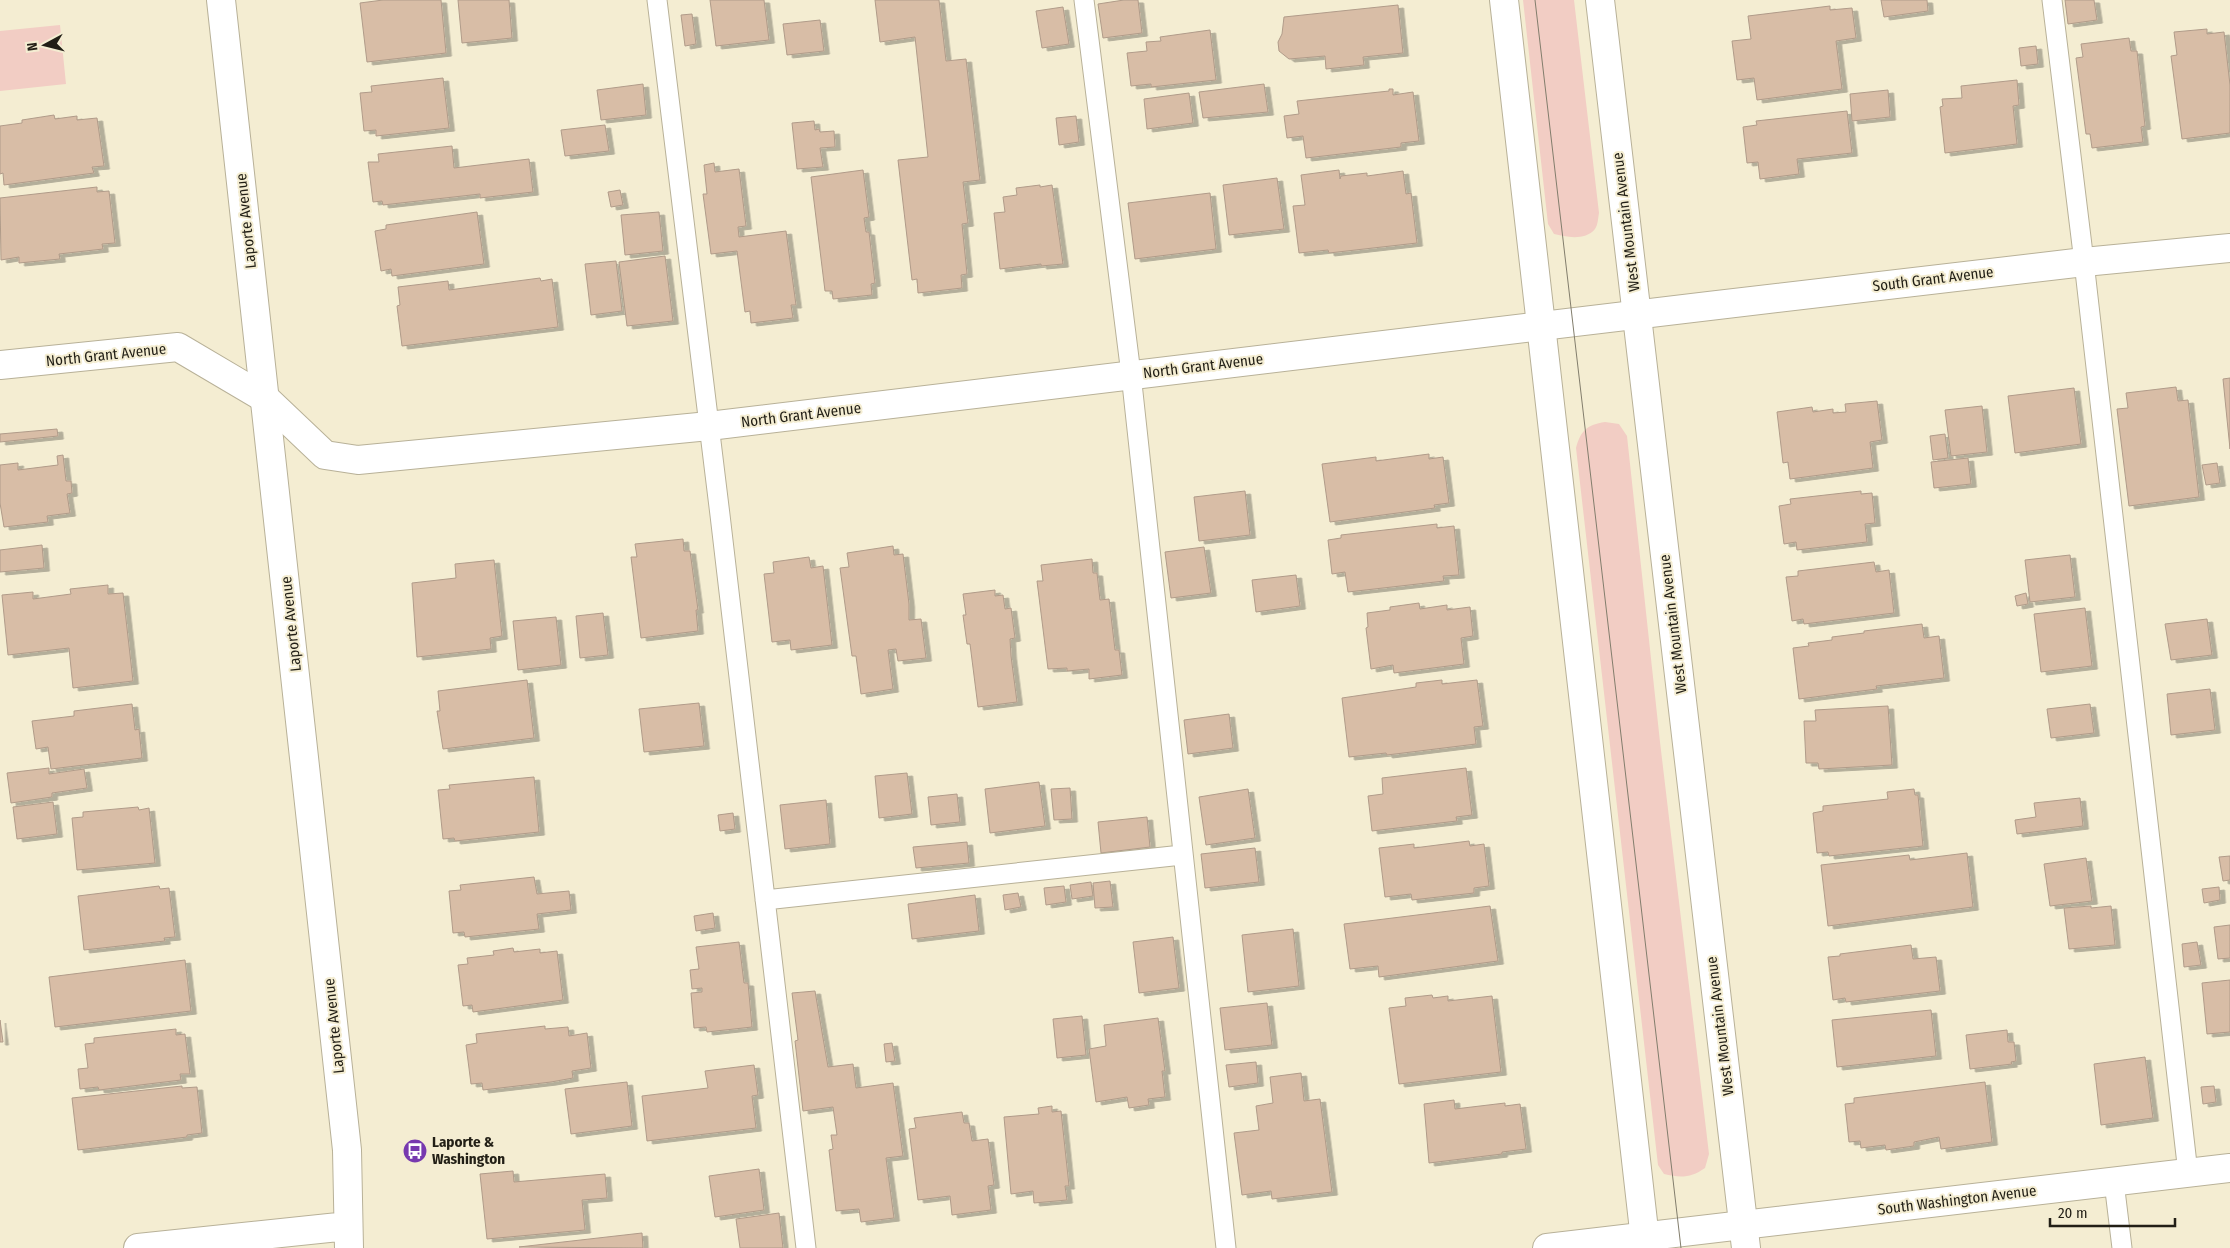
<svg xmlns="http://www.w3.org/2000/svg" width="2230" height="1248" viewBox="0 0 2230 1248" font-family="'Fira Sans Condensed',sans-serif">
  <style>
    .green { fill: #f2cdc4 }
    .building { fill: #d8bda6; stroke: #b09b89; filter: url(#shadow) }
    .lines { fill: none; stroke-linecap: round; stroke-linejoin: round }
    .lane-casing { stroke: #b8b198; stroke-width: 21 }
    .street-casing { stroke: #b8b198; stroke-width: 30 }
    .secondary-casing { stroke: #b8b198; stroke-width: 30 }
    .lane { stroke: #fff; stroke-width: 19 }
    .street { stroke: #fff; stroke-width: 28 }
    .secondary { stroke: #fff; stroke-width: 28 }
    .tram { stroke: #827d6c; stroke-width: 1 }
    .labels { text-anchor: middle; dominant-baseline: central; stroke-width: 4; stroke-linejoin: round; paint-order: stroke }
    .street-label { font-size: 15px; fill: #221f16; stroke: #f4edd2 }
    .poi-label { font-size: 15px; font-weight: bold; fill: #221f16; stroke: #f4edd2; text-anchor: start }
  </style>
  <defs>
    <filter id="shadow"><feDropShadow dx="5.5" dy="3" stdDeviation="0" flood-color="#0004"/></filter>
  </defs>
  <rect width="100%" height="100%" fill="#f4edd2"/>
  <path class="green" d="M1523 0H1574L1599 213C1598 218 1598 225 1595 229 1585 241 1566 237 1554 234L1548 224Z
    M60 25 66 84 0 91V31Z
    M1605 422 1619 424 1627 436 1660 742 1709 1154 1705 1168C1691 1178 1680 1178 1664 1174L1658 1165 1576 448C1581 430 1587 425 1605 422Z"/>
  <path class="building" d="M383 0H441L446 53 367 62 360 3Z
    M458 0H509L512 38 462 43Z
    M710 0H764L769 40 716 46Z
    M875 0H939L946 61 966 59 980 180 963 182 968 223 962 224 967 274 961 275 962 288 918 293 917 279 912 280 898 160 928 157 915 37 880 42Z
    M1124 0H1138L1142 33 1103 38 1098 4Z
    M1881 0H1927L1928 11 1884 17Z
    M2065 0H2094L2097 20 2068 24Z
    M1398 5 1403 53 1363 57 1364 65 1326 69 1325 56 1289 59 1279 51 1278 42 1282 34 1284 17Z
    M1830 6V10L1852 8 1856 38 1836 41 1842 89 1757 100 1754 78 1737 80 1732 41 1751 39 1748 16Z
    M1063 7 1069 44 1042 48 1036 11Z
    M692 14 696 44 685 46 681 15Z
    M820 20 824 51 787 55 783 24Z
    M2207 29V34L2224 32 2230 85V133L2182 139 2171 56 2177 55 2174 32Z
    M1210 30 1216 80 1151 87V84L1131 86 1127 53 1147 51 1146 42 1161 41 1160 37Z
    M2129 38 2131 51H2137L2145 126 2141 127 2143 142 2092 148 2090 134H2086L2076 58 2083 57 2081 44Z
    M2036 46 2038 64 2021 66 2019 48Z
    M443 78 449 128 376 136V130L364 131 360 93 372 92 371 86Z
    M2017 80 2019 105 2013 106 2017 144 1945 153 1940 107 1943 106 1942 99 1962 98 1961 86Z
    M643 84 646 115 601 120 597 90Z
    M1264 84 1268 112 1203 118 1199 92Z
    M1389 89H1393V95L1413 92 1419 141 1401 143V147L1306 158 1303 136 1287 138 1284 116 1299 114 1297 101 1389 91Z
    M1888 90 1890 117 1852 121 1850 94Z
    M1189 93 1193 123 1147 129 1144 99Z
    M1847 111 1852 153 1797 159 1799 174 1760 179 1758 162 1747 163 1743 127 1757 125 1756 121Z
    M54 115 55 119 77 116V120L97 118 104 166 92 167 94 173 4 185 3 173 0 174V126L22 123V120Z
    M1076 116 1079 142 1059 145 1056 118Z
    M814 121 815 130 819 129 820 132 834 131 835 147 820 148 823 167 797 169 792 123Z
    M605 125 609 151 565 156 561 130Z
    M452 146 454 168 529 159 533 192 480 198V194L383 205 382 201 373 202 368 162H379L378 154Z
    M714 163 715 172 739 169 746 226 738 227 739 237 786 231 796 305H791L793 318 751 323 750 311 745 312 737 251 711 254 703 194H707L704 165Z
    M863 170 869 217 864 218 866 232H869L875 283 871 284 872 295 833 299 832 291H825L811 177Z
    M1339 170 1340 179 1341 176 1367 173V176L1403 171 1406 194 1411 193 1417 243 1329 253 1328 250 1299 253 1293 206 1305 205 1301 175Z
    M1277 178 1284 229 1229 235 1223 185Z
    M1040 185V187L1052 185 1063 264 1041 266V264L1000 269 994 213 1005 212 1003 197 1017 195 1016 188Z
    M97 187V192L109 191 115 243 102 244 103 249 59 254 60 259 19 263V257L1 260 0 198Z
    M620 190 623 205 611 207 608 192Z
    M1210 193 1216 249 1135 259 1128 203Z
    M477 212 484 264 392 276 391 269 381 271 375 231 386 229V225Z
    M659 212 663 251 625 255 621 215Z
    M665 256 673 321 627 326 619 262Z
    M616 261 622 311 591 315 585 264Z
    M540 278 541 281 552 279 558 327 402 346 397 306 400 305 398 287 448 281 449 290Z
    M2230 378V449L2223 379Z
    M2176 387 2178 401 2188 400 2199 497 2129 506 2117 409 2128 408 2126 393Z
    M2074 388 2081 444 2015 453 2008 396Z
    M1877 401 1882 440 1870 442 1873 468 1790 479 1788 462 1783 463 1777 412 1812 407 1813 412 1833 409V413L1846 412 1845 404Z
    M1982 406 1987 452 1951 456 1945 410Z
    M57 429 58 436 0 442V434Z
    M1945 434 1948 458 1933 460 1930 436Z
    M1429 454V459L1443 457 1449 503 1434 505 1435 508 1330 522 1322 464 1376 457V461Z
    M63 455 66 481H71L72 493 67 494 70 513 47 516 48 522 4 527 0 503V465L18 463V470L58 465 57 456Z
    M1968 458 1971 484 1934 488 1931 462Z
    M2217 463 2220 483 2206 485 2202 465Z
    M1245 491 1250 535 1199 541 1194 497Z
    M1861 491V494L1872 493 1875 523 1865 524 1867 542 1797 550 1796 542 1784 544 1779 506 1791 504 1790 499Z
    M1437 524V528L1454 526 1459 575 1443 576 1444 581 1348 592 1345 572 1332 574 1328 540 1341 538V535Z
    M683 539 684 551H690L698 610H696L698 631 641 638 631 557H637L635 544Z
    M42 545 44 568 0 572V550Z
    M893 546 894 555 903 554 909 604V620L921 619 926 658 898 661 896 649 888 650 893 689 861 694 856 656H852L840 568 849 567 847 553Z
    M1204 547 1211 593 1171 598 1165 552Z
    M2070 555 2075 597 2030 602 2025 560Z
    M809 557 811 568 823 566 832 645 791 650 790 640 772 642 764 574 774 573 773 562Z
    M1092 559 1093 573H1097L1100 600 1109 599 1115 650H1119L1122 675 1089 679V669L1067 671V668L1048 669 1037 581H1043L1041 565Z
    M494 560 502 636 490 638 491 649 417 657 412 583 456 578 455 564Z
    M1874 562 1876 572 1889 570 1894 613 1804 624 1803 619 1792 621 1786 577 1798 576V571Z
    M1296 575 1300 606 1256 612 1252 580Z
    M108 585V594L123 593 133 681 73 688 69 648 8 655 2 595 33 592V599L71 594 70 589Z
    M995 590V596L1003 595 1005 609 1011 608 1015 638 1010 639 1011 656 1017 702 978 707 970 644H967L963 615H966L963 594Z
    M2026 593 2028 604 2017 606 2015 596Z
    M1419 603 1420 609 1447 605V610L1470 607 1473 636 1461 638 1464 664 1394 673 1393 665 1371 669 1366 628 1368 627 1367 613 1390 610V607Z
    M2085 608 2092 666 2041 672 2034 614Z
    M603 613 608 655 580 658 576 616Z
    M556 617 561 665 518 670 513 621Z
    M2207 619 2212 655 2171 660 2165 624Z
    M1922 624 1924 638 1939 636 1944 678 1876 686 1877 689 1799 699 1793 648 1809 646 1808 643 1832 640V637L1864 633V631Z
    M527 680 534 738 443 749 437 711H440L438 691Z
    M1442 680V684L1477 680 1483 726 1474 727 1476 744 1387 755 1386 753 1349 757 1342 698 1416 687V683Z
    M2210 689 2215 730 2171 735 2167 694Z
    M699 703 704 746 644 752 639 709Z
    M132 704 135 730 139 729 142 758 51 769 48 747 36 749 32 721 74 716V711Z
    M2090 704 2094 733 2051 738 2047 709Z
    M1888 706 1892 765 1819 769 1818 763H1806L1804 721H1816L1815 710Z
    M1229 714 1233 748 1188 754 1184 720Z
    M49 768V774L84 769 87 788 52 793V797L11 803 7 773Z
    M1466 768 1472 815 1456 817 1457 821 1372 831 1368 796 1383 794 1382 778Z
    M907 773 912 814 879 818 875 776Z
    M534 777 539 832 455 841 454 838 443 839 438 790 450 789 449 785Z
    M1039 782 1045 826 990 833 985 789Z
    M1070 788 1072 819 1054 820 1051 789Z
    M1248 789 1255 838 1206 845 1199 797Z
    M1914 789 1915 795H1918L1923 846 1829 856 1828 852 1817 853 1813 813 1823 811V806L1888 799 1887 792Z
    M957 794 960 822 931 825 928 797Z
    M2080 798 2083 826 2017 834 2015 820 2036 817 2034 803Z
    M826 800 830 844 785 849 780 805Z
    M53 802 57 834 17 839 13 807Z
    M138 807 139 810 149 808 155 863 77 870 72 818 83 817V812Z
    M733 813 735 829 720 831 718 815Z
    M1147 817 1150 847 1101 853 1098 822Z
    M1469 841 1470 846 1484 844 1489 886 1474 888V893L1412 900 1411 894 1385 897 1379 848 1414 844V848Z
    M967 842 969 863 916 868 913 847Z
    M1255 848 1259 882 1205 888 1201 854Z
    M1967 853 1973 907 1828 926 1821 865 1909 855 1910 860Z
    M2230 856V880L2223 881 2219 857Z
    M2086 858 2092 901 2050 906 2044 864Z
    M534 877 537 894 569 891 571 910 537 914 539 929 465 937 464 932 453 933 449 891 461 890 460 885Z
    M1110 881 1113 907 1095 908 1093 883Z
    M1091 882 1093 896 1072 899 1070 885Z
    M159 886 160 889 169 888 175 937 164 938 165 941 84 950 78 896Z
    M1064 886 1066 902 1046 905 1044 888Z
    M2219 887 2220 900 2204 903 2202 889Z
    M1018 893 1021 907 1005 910 1003 895Z
    M975 895 979 931 912 939 908 904Z
    M1490 906 1498 961 1379 977 1378 966 1350 969 1344 924Z
    M2091 906V908L2111 906 2115 945 2069 949 2064 908Z
    M713 913 715 928 696 931 694 916Z
    M2230 925V958L2218 959 2214 927Z
    M1293 929 1299 986 1248 992 1242 935Z
    M1173 937 1179 988 1139 993 1133 942Z
    M739 942 744 983H748L752 1027 707 1032 706 1027 694 1028 691 993 702 992V988L692 989 690 970 699 969 696 947Z
    M2197 942 2201 965 2184 967 2182 944Z
    M1911 945 1913 959 1936 957 1940 991 1846 1002 1845 998 1833 1000 1828 957 1840 956V954Z
    M513 948 514 952 540 949V953L557 951 563 1000 473 1012 472 1005 463 1006 458 965 468 964 467 958 494 955 493 951Z
    M185 960 191 1011 55 1027 49 977Z
    M2230 980V1032L2207 1034 2202 983Z
    M815 991 828 1067 853 1064 856 1088 893 1083 903 1156 886 1158 894 1218 861 1222 859 1209 836 1211 829 1150 833 1149 831 1135H837L833 1107 803 1111 795 1041 798 1040 792 993Z
    M1432 995 1433 998 1448 996V1001L1492 996 1501 1072 1399 1084 1389 1008 1406 1006 1405 998Z
    M1267 1003 1272 1045 1225 1050 1220 1008Z
    M1931 1010 1936 1056 1837 1067 1832 1020Z
    M1082 1016 1086 1055 1057 1058 1053 1019Z
    M1158 1018 1165 1071H1162L1165 1097 1148 1099 1149 1105 1129 1108 1127 1097 1096 1102 1089 1049 1106 1046 1104 1025Z
    M0 1020 3 1042H0Z
    M545 1026V1029L568 1027 569 1036 587 1033 591 1068 572 1071 573 1078 551 1082 483 1090 482 1083 471 1084 466 1045 477 1043 476 1034Z
    M176 1029V1035L185 1034 190 1074H180L181 1080 99 1090 98 1087 80 1089 78 1069 88 1068 85 1044 94 1043V1038Z
    M2007 1030 2008 1042H2014L2016 1061 2011 1062 2012 1064 1970 1069 1966 1035Z
    M892 1043 895 1061 886 1062 884 1044Z
    M2145 1057 2153 1118 2101 1125 2094 1064Z
    M1256 1062 1258 1083 1229 1087 1226 1065Z
    M754 1065 758 1095 752 1096 756 1128 647 1141 642 1096 708 1088 705 1071Z
    M1301 1073 1304 1101 1320 1099 1332 1192 1272 1199 1271 1191 1242 1195 1234 1133 1259 1130 1256 1106 1273 1103 1270 1077Z
    M627 1082 632 1126 571 1134 565 1089Z
    M1985 1082 1992 1142 1941 1149 1939 1137 1914 1142V1146L1886 1150 1885 1145 1861 1148 1860 1141 1849 1142 1845 1104 1854 1103V1098Z
    M182 1086V1088L197 1087 202 1133 187 1135V1137L78 1150 72 1098Z
    M2214 1086 2216 1102 2203 1104 2201 1087Z
    M1454 1100 1455 1109 1505 1103V1106L1520 1104 1526 1149 1502 1152V1154L1429 1163 1424 1104Z
    M1052 1106V1112L1061 1111 1069 1186H1065L1067 1200 1034 1203 1033 1191 1011 1194 1004 1117 1039 1114 1038 1108Z
    M962 1112 964 1123H969L972 1141 988 1139 994 1185 988 1186 991 1210 952 1215 950 1196 918 1200 909 1129 916 1128 914 1118Z
    M759 1169 764 1210 715 1217 709 1176Z
    M513 1171 514 1182 605 1174 607 1198 582 1200 585 1230 487 1239 480 1174Z
    M779 1213 783 1248H740L736 1219Z
    M642 1233 643 1248 519 1247Z"/>
  <g class="lines">
    <defs>
      <path id="lane" d="M657 0 720 515 806 1248
        M1084 0 1131 374 1226 1248
        M2052 0 2084 262 2188 1173
        M765 900 1182 855
        M2114 1182 2122 1248"/>
      <path id="street" d="M0 365 178 347 266 399 325 455 358 460 709 426 1709 306 2084 262 2230 248
        M1547 1248 2230 1168"/>
      <path id="secondary" d="M221 0 347 1150 349 1248
        M1504 0 1646 1248
        M1600 0 1746 1248
        M138 1248 348 1226"/>
    </defs>
    <use href="#lane" class="lane-casing"/>
    <use href="#street" class="street-casing"/>
    <use href="#secondary" class="secondary-casing"/>
    <use href="#lane" class="lane"/>
    <use href="#street" class="street"/>
    <use href="#secondary" class="secondary"/>
    <path class="tram" d="M1535 0 1681 1248"/>
  </g>
  <defs>
    <symbol id="bus-disc" viewBox="-11 -11 22 22"><circle r="9.5" fill="#7739af" stroke="#f4edd2"/><path d="M-5-6H5V4H4V6H2V4H-2V6H-4V4H-5ZM-3.5-4V0h7V-4ZM-3.5 1.2v1.5H-2V1.2ZM2 1.2v1.5H3.5V1.2Z" fill="#fff"/></symbol>
  </defs>
  <g fill-rule="evenodd">
    <use href="#bus-disc" x="401" y="1137" width="28" height="28"/>
  </g>
  <g class="labels">
    <g class="street-label">
      <text transform="translate(246 221) rotate(-96)">Laporte Avenue</text>
      <text transform="translate(1626 222) rotate(-97)">West Mountain Avenue</text>
      <text transform="translate(1933 279) rotate(-7)">South Grant Avenue</text>
      <text transform="translate(106 355) rotate(-6)">North Grant Avenue</text>
      <text transform="translate(1203 366) rotate(-7)">North Grant Avenue</text>
      <text transform="translate(801 415) rotate(-7)">North Grant Avenue</text>
      <text transform="translate(291 624) rotate(-96)">Laporte Avenue</text>
      <text transform="translate(1673 624) rotate(-97)">West Mountain Avenue</text>
      <text transform="translate(334 1026) rotate(-96)">Laporte Avenue</text>
      <text transform="translate(1720 1026) rotate(-97)">West Mountain Avenue</text>
      <text transform="translate(1957 1200) rotate(-7)">South Washington Avenue</text>
    </g>
    <g class="poi-label">
      <text x="432" y="1142">Laporte &amp;<tspan x="432" dy="17">Washington</tspan></text>
    </g>
  </g>
  <g transform="translate(45 45) rotate(263)" stroke="#f4edd2" stroke-width="4" paint-order="stroke">
  <path d="M0-4L9 19L0 12L-9 19Z" fill="#221f16"/>
  <text y="-8" font-size="14" font-weight="bold" text-anchor="middle" fill="#221f16">N</text>
  </g>
  <path d="M2050 1218v8h125v-8" fill="none" stroke="#221f16" stroke-width="2.5"/>
  <text x="2058" y="1218" font-size="15" fill="#221f16" stroke="#f4edd2" stroke-width="4" paint-order="stroke">20 m</text>
</svg>
